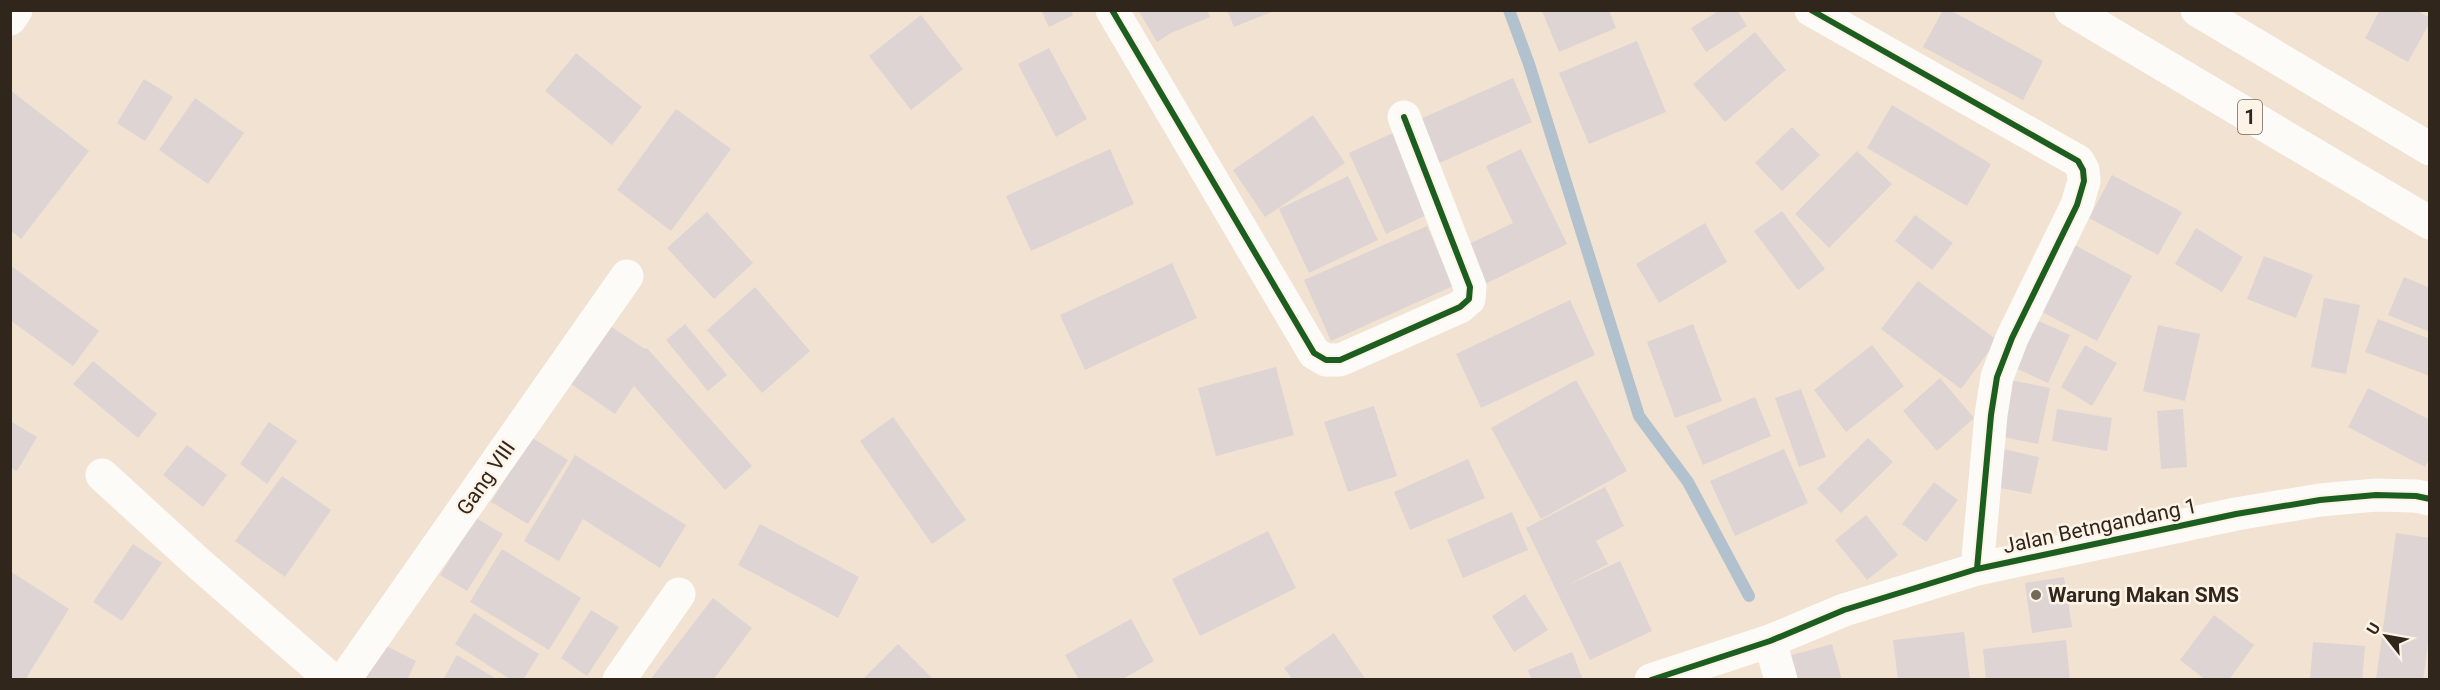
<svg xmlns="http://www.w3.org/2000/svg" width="2440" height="690" viewBox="0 0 2440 690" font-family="Roboto,sans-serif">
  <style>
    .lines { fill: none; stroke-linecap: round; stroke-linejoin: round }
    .stream { stroke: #b2c1ce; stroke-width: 12 }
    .building { fill: #ded4d3 }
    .street { stroke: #fdfbf8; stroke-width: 33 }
    .highway { stroke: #fdfbf8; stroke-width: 33 }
    .cycleway-casing { stroke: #fef3e7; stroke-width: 10 }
    .cycleway { stroke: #1b5e20; stroke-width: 6 }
    .poi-dot { fill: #74685b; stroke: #fef3e7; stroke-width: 2 }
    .labels { text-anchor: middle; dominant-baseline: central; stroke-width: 5; stroke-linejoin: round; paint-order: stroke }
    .shield { fill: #fef3e7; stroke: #6e6458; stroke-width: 1.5 }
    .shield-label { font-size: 20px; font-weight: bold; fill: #30261b }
    .street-label { font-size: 21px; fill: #30261b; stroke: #fef3e7 }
    .poi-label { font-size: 21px; font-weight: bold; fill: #30261b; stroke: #fef3e7; text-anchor: start }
  </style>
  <rect width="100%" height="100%" fill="#f2e2d2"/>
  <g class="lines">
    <path class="stream" d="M1509 10 1529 64 1639 416 1688 482 1749 596"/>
  </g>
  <path class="building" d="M1041 10H1071L1073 15 1049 27Z
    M1138 10H1207L1210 17 1171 33 1157 42Z
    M1227 10H1274V11L1234 27Z
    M1544 10H1609L1616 28 1559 52 1542 11Z
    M1720 10H1737L1747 26 1706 52 1691 28Z
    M1943 10H1950L2043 61 2023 100 1923 47Z
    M2380 10H2416L2430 18V22L2408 62 2365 38Z
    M921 15 963 69 911 110 869 56Z
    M1755 32 1786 70 1725 122 1693 84Z
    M1637 41 1666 112 1589 144 1559 73Z
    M1049 48 1087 119 1056 137 1018 64Z
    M576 53 642 107 612 145 545 91Z
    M1513 78 1532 122 1437 164 1418 120Z
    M144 79 173 97 145 141 117 123Z
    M10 90 89 151 21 239 10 230Z
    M195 98 244 133 208 184 159 150Z
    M1892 105 1991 164 1967 206 1867 148Z
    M676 109 731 149 671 231 617 190Z
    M1313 115 1345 163 1265 217 1233 170Z
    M1792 127 1820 155 1782 191 1755 163Z
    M1395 132 1433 212 1386 234 1349 153Z
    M1110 149 1134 204 1031 251 1006 196Z
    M1521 149 1567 244 1483 285 1465 246 1513 223 1486 166Z
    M1857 151 1892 184 1829 248 1795 214Z
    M2112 175 2182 212 2158 255 2089 218Z
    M1348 176 1378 240 1309 273 1279 209Z
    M1782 211 1825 269 1798 290 1754 231Z
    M707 212 753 263 714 299 667 248Z
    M1915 215 1953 243 1932 270 1895 241Z
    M1705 223 1727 262 1659 303 1636 264Z
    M1427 226 1453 286 1331 341 1304 280Z
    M2196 228 2243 257 2222 292 2175 264Z
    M2071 243 2132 276 2097 341 2035 308Z
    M2264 256 2313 275 2296 318 2247 299Z
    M1172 263 1197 318 1085 370 1060 315Z
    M10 265 99 331 73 366 10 320Z
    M2404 277 2430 288V332L2388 315Z
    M1918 281 1997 340 1961 389 1881 329Z
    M755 287 810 351 762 393 707 330Z
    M2324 298 2360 305 2346 374 2311 367Z
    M1570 300 1595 355 1481 408 1456 354Z
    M2030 317 2070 335 2048 383 2009 365Z
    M2378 319 2430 339V376L2365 352Z
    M685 324 727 375 708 391 666 340Z
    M1693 324 1722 401 1675 418 1647 342Z
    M2158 325 2200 334 2185 401 2143 391Z
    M610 326 645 349 647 348 752 466 725 490 634 386 615 414 571 384Z
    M1872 345 1904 386 1846 432 1814 390Z
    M2085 345 2117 363 2092 406 2061 387Z
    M93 361 157 414 138 438 73 384Z
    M1276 367 1294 435 1216 456 1198 388Z
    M1940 378 1974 418 1937 451 1903 411Z
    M2006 379 2050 388 2038 444 1994 435Z
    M1576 380 1627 471 1541 519 1491 428Z
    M2368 388 2430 420V458L2425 467 2348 427Z
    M1801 389 1826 457 1799 467 1775 398Z
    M1755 397 1771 436 1703 465 1686 426Z
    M1374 406 1397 476 1348 492 1324 422Z
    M2057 409 2112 418 2107 451 2052 441Z
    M2183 409 2187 467 2161 469 2157 411Z
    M893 417 966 520 932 544 860 441Z
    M10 421 37 437 17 471 10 467Z
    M269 422 297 441 267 484 240 464Z
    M531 437 568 460 528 524 491 502Z
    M1868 438 1893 462 1841 513 1817 489Z
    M187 445 227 475 203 507 163 475Z
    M1999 448 2039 457 2031 494 1991 486Z
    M1784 449 1808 503 1735 536 1710 481Z
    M575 455 686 525 660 568 583 519 559 561 524 541Z
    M1468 459 1485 498 1410 530 1394 492Z
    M282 476 331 510 285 577 235 541Z
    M1934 482 1958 500 1926 542 1902 524Z
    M1605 487 1624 526 1596 541 1608 564 1566 586 1620 561 1652 631 1590 660 1526 528Z
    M1512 512 1528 550 1463 578 1447 540Z
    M1866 515 1898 555 1867 580 1835 540Z
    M476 518 503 534 467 591 440 575Z
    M760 524 859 577 838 618 738 565Z
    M1268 531 1296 588 1200 636 1172 579Z
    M2396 533 2430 538V628L2423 680H2376Z
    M133 544 162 563 122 621 93 602Z
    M502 549 581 598 549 650 470 602Z
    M10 571 69 609 25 680H10Z
    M2064 577 2072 627 2032 633 2025 583Z
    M1525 594 1548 630 1514 652 1492 616Z
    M713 598 752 628 713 680H650Z
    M591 610 619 627 587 676 561 658Z
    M474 613 539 654 523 680H511L455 644Z
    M2214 615 2254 645 2229 680H2206L2180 660Z
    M1131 619 1154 661 1121 680H1079L1065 655Z
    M1964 632 1970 680H1898L1893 640Z
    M1334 633 1366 680H1293L1284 668Z
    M2066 640 2070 680H1986L1983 649Z
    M2313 642 2365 646 2362 680H2310Z
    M382 644 416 661 407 680H365Z
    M898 644 934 680 864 678Z
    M1832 644 1842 680H1791L1785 657Z
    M1572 652 1583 680H1532L1528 670Z
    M457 655 498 680H443Z"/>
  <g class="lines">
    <path class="street" d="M1112 10 1314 353 1326 360H1340L1460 307 1469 299 1470 287 1404 117
      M1811 10 2078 161 2083 170 2084 181 2077 205 2012 338 1997 377 1991 415 1977 569
      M10 19 16 10
      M102 475 196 561 332 680
      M1770 641 1781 680
      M344 680 627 276
      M619 680 679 594
      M1651 680 1770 641 1844 610 1977 569 2236 514 2320 500 2376 495 2416 496 2430 499"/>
    <path class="highway" d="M2071 10 2430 223
      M2197 10 2430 149"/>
    <defs>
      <path id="cycleway" d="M1112 10 1314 353 1326 360H1340L1460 307 1469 299 1470 287 1404 117
        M1811 10 2078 161 2083 170 2084 181 2077 205 2012 338 1997 377 1991 415 1977 569
        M1651 680 1770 641 1844 610 1977 569 2236 514 2320 500 2376 495 2416 496 2430 499"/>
    </defs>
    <use href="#cycleway" class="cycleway-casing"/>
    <use href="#cycleway" class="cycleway"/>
  </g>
  <circle class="poi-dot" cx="2036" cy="595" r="6"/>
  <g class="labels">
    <rect class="shield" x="2238" y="100" width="24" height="34" rx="4.5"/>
    <g class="shield-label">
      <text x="2250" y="117">1</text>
    </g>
    <g class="street-label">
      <text transform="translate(486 478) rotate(-55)">Gang VIII</text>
      <text transform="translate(2100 526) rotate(-12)">Jalan Betngandang 1</text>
    </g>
    <g class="poi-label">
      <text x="2048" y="595">Warung Makan SMS</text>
    </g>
  </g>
  <rect width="2440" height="690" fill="none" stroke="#30261b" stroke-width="24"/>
  <g transform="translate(2386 636) rotate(301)" stroke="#fef3e7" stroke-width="4.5" paint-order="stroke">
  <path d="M0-4.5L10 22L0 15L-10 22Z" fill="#30261b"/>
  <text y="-9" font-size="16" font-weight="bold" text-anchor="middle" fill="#30261b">U</text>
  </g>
</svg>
